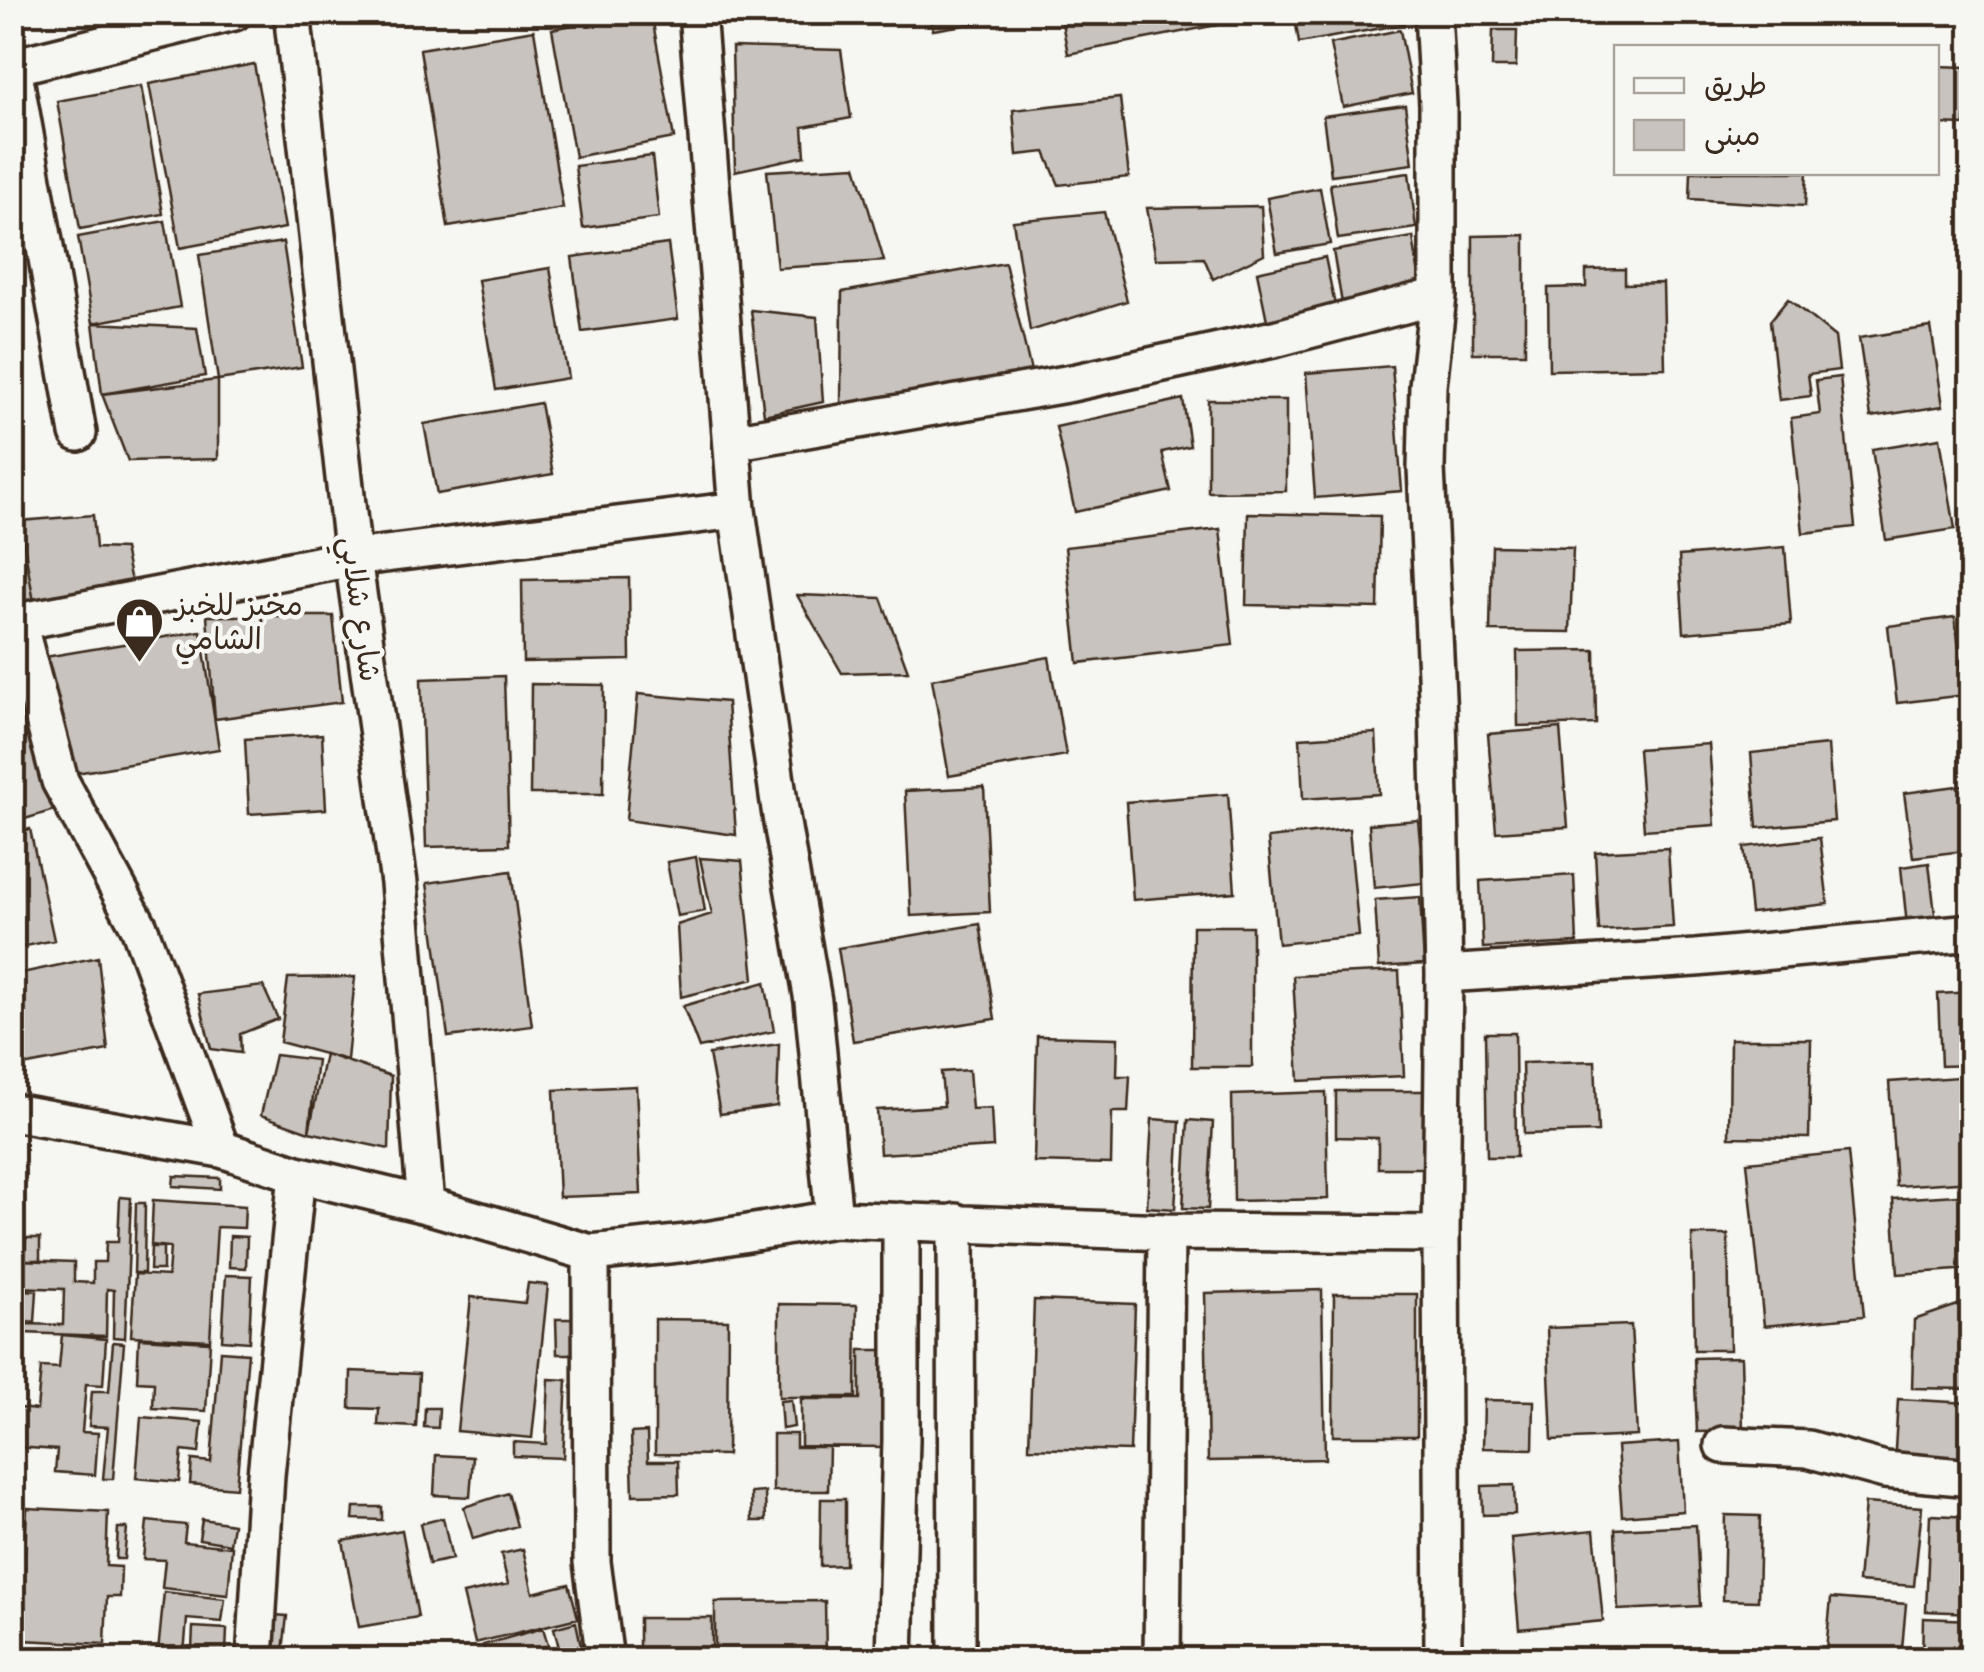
<svg xmlns="http://www.w3.org/2000/svg" width="1984" height="1672" viewBox="0 0 1984 1672" font-family="'Comic Neue','Playpen Sans Arabic',sans-serif">
  <style>
    .building { fill: #c8c3be; stroke: #3b2a1e; stroke-width: 2.5 }
    .lines { fill: none; stroke-linecap: round; stroke-linejoin: round }
    .minor-casing { stroke: #3b2a1e; stroke-width: 42 }
    .minor { stroke: #f6f6f2; stroke-width: 35 }
    .labels { text-anchor: middle; dominant-baseline: central; stroke-width: 9; stroke-linejoin: round; paint-order: stroke }
    .poi-label { font-size: 30px; fill: #3b2a1e; stroke: #f6f6f2; text-anchor: start }
    .street-label { font-size: 30px; fill: #3b2a1e; stroke: #f6f6f2 }
  </style>
  <rect width="100%" height="100%" fill="#f6f6f2"/>
  <filter id="ink" filterUnits="userSpaceOnUse"><feTurbulence type="fractalNoise" baseFrequency=".01" numOctaves="2"/><feDisplacementMap in="SourceGraphic" scale="20" xChannelSelector="R" yChannelSelector="G"/><feConvolveMatrix kernelMatrix="1 2 1 2 8 2 1 2 1" color-interpolation-filters="sRGB"/></filter>
  <g filter="url(#ink)">
    <path class="building" d="M640 12H651L674 138 575 157 552 29Z
      M930 12H976L977 23 933 30Z
      M1060 12H1215L1217 25 1068 54Z
      M1294 12H1402L1404 24 1299 43Z
      M534 30 563 208 448 227 420 49Z
      M1400 30 1412 93 1343 107 1330 44Z
      M1493 30H1517L1516 67H1492Z
      M732 47 841 50 851 118 803 127 805 156 735 171Z
      M254 64 285 228 180 248 149 84Z
      M1936 66 1967 67 1965 125 1936 124Z
      M141 86 163 214 80 229 57 101Z
      M1120 98 1129 177 1059 185 1045 152 1017 155 1013 110Z
      M1405 105 1413 164 1331 175 1323 116Z
      M652 156 659 218 583 228 575 166Z
      M856 166 884 261 777 268 767 171Z
      M1691 172H1807L1805 206 1690 199Z
      M1409 173 1416 228 1338 239 1330 184Z
      M1320 188 1330 244 1277 253 1267 198Z
      M1261 206 1264 254 1213 279 1204 258 1156 259 1147 208Z
      M1104 212 1127 301 1030 331 1013 221Z
      M165 221 180 307 93 323 78 237Z
      M1525 235V353H1473V236Z
      M1413 237 1422 296 1343 309 1333 251Z
      M283 242 302 367 218 380 199 255Z
      M668 244 678 319 582 332 572 257Z
      M1325 257 1337 315 1269 330 1257 272Z
      M1005 263 1031 371 841 409 842 292Z
      M550 268 568 378 496 390 478 280Z
      M1625 269V284L1663 283 1665 368 1549 370 1548 288 1586 287V270Z
      M1788 299 1835 337 1839 370 1808 374 1811 396 1779 400 1770 321Z
      M751 310 817 317 823 402 764 415Z
      M93 323 197 328 205 376 102 394Z
      M1931 327 1943 406 1871 417 1859 338Z
      M1392 366 1402 491 1315 498 1306 373Z
      M1840 377 1855 527 1803 533 1791 418 1820 414 1816 380Z
      M218 380V459L128 461 102 394Z
      M1183 399 1190 446 1162 452 1171 491 1075 512 1056 427Z
      M1208 400H1286V491L1208 492Z
      M540 403 553 474 437 494 424 424Z
      M1940 438 1955 529 1886 540 1872 449Z
      M1972 443V535H1966L1965 444Z
      M1248 513 1380 516 1378 608 1246 605Z
      M93 515 96 548 124 549 132 586 35 608 20 521Z
      M12 521H20L35 608 12 612Z
      M1220 529 1233 645 1078 663 1065 547Z
      M1492 546 1573 548 1570 632 1490 631Z
      M1785 547 1791 624 1684 633 1679 556Z
      M629 578 630 660 523 662 522 580Z
      M797 595 881 598 908 671 842 673Z
      M207 616H333L342 702 215 719Z
      M1955 617 1965 695 1897 703 1888 626Z
      M201 631 219 749 64 775 45 657Z
      M1595 650 1596 724 1518 726 1517 651Z
      M1049 657 1066 755 949 776 932 679Z
      M27 671 29 723 12 725V672Z
      M504 676 509 845 426 847 421 679Z
      M531 684 604 685 603 794H530Z
      M638 694 727 702 736 835 626 820Z
      M1560 728 1568 827 1496 832 1488 734Z
      M1376 733 1379 794 1303 799 1300 738Z
      M322 734 326 809 249 814 245 739Z
      M34 736 64 807 12 823V739Z
      M1709 744 1715 825 1644 830 1638 749Z
      M1828 745 1834 821 1757 828 1751 753Z
      M1972 784V850L1913 857 1904 793Z
      M984 787 990 912 911 916 905 791Z
      M1228 794 1235 892 1133 900 1126 802Z
      M1418 820 1424 883 1374 888 1369 824Z
      M30 829 54 940 12 949V833Z
      M1349 829 1359 936 1278 944 1268 838Z
      M1820 838 1828 904 1751 913 1744 847Z
      M1668 848 1673 927 1599 931 1595 852Z
      M696 857 705 911 677 916 667 862Z
      M700 858 742 861 754 979 681 997 677 925 712 914Z
      M1929 863 1936 923 1907 926 1901 867Z
      M511 871 532 1026 448 1037 427 883Z
      M1574 875 1577 943 1483 948 1480 881Z
      M1420 897 1424 964 1379 967 1375 900Z
      M980 924 995 1019 853 1041 838 948Z
      M1193 926H1252V1067H1192Z
      M98 957 108 1050 12 1068V975Z
      M1399 971 1404 1076 1299 1081 1293 976Z
      M355 977 347 1060 280 1042 288 978Z
      M765 982 774 1031 699 1048 683 1006Z
      M263 986 278 1019 240 1034 241 1053 211 1049 198 994Z
      M1972 992V1065L1941 1066 1938 994Z
      M1485 1033H1515L1516 1157H1487Z
      M1037 1036 1118 1038 1117 1076H1130L1128 1112H1112L1111 1164 1034 1162Z
      M1730 1039H1811L1809 1138 1729 1137Z
      M779 1044 777 1106 720 1114 709 1054Z
      M325 1054 391 1076 389 1149 309 1132Z
      M275 1055 317 1060 309 1132 261 1115Z
      M1595 1061 1598 1132 1524 1134 1522 1063Z
      M969 1070 972 1109 991 1108 993 1147 880 1154 877 1110 944 1106 941 1072Z
      M1972 1076V1181L1896 1186 1889 1082Z
      M636 1086 641 1194 559 1197 554 1090Z
      M1336 1091H1429V1168H1378V1138L1336 1137Z
      M1326 1092 1328 1199 1234 1201 1232 1095Z
      M1152 1119 1180 1121 1175 1209 1147 1207Z
      M1188 1120 1213 1122 1208 1209 1183 1208Z
      M1848 1152 1864 1316 1764 1326 1747 1162Z
      M174 1176 220 1178V1189L173 1186Z
      M1972 1194V1269L1898 1274 1893 1199Z
      M120 1197 131 1198 125 1338 113 1337 114 1290 107 1289 106 1336 23 1333V1324L63 1325 64 1289 16 1287 17 1260 74 1262V1282L93 1283V1262H105L106 1242H118Z
      M153 1200 245 1206 244 1228 217 1227 210 1340 131 1336 135 1274 168 1276 170 1247 151 1245Z
      M136 1203H145L144 1273H134Z
      M1692 1235H1728L1730 1350H1694Z
      M230 1236 247 1237 246 1268 229 1267Z
      M26 1238H40V1260H25Z
      M151 1247H163V1270H150Z
      M226 1275 252 1276 249 1342 222 1340Z
      M528 1283 548 1285 532 1438 457 1431 471 1297 525 1303Z
      M26 1290 37 1291 35 1322 25 1321Z
      M1322 1290 1325 1459 1208 1461 1205 1293Z
      M1334 1294H1417V1436H1333Z
      M1034 1300 1135 1304 1130 1451 1029 1448Z
      M1969 1301 1967 1389 1912 1388 1914 1320Z
      M779 1304 857 1305 856 1397H779Z
      M556 1319H572L573 1354H557Z
      M655 1319 728 1320 727 1455 655 1454Z
      M1631 1325 1637 1436 1552 1440 1547 1328Z
      M62 1335 106 1339 103 1385 86 1384 82 1432 98 1433 95 1475 55 1472 57 1450 16 1447 19 1408 37 1410 41 1367 59 1368Z
      M139 1338 210 1342 206 1411 153 1408 154 1382 137 1381Z
      M113 1342 124 1343 113 1479H103L108 1427 89 1426 92 1391H109Z
      M860 1350H887V1447L801 1446V1399H860Z
      M220 1351 248 1353 236 1488 190 1484 192 1460 211 1462Z
      M1741 1357 1743 1431 1697 1432 1694 1358Z
      M351 1371 419 1374 416 1427 378 1425 379 1409 350 1408Z
      M549 1379 567 1380 563 1458 513 1456V1442L546 1444Z
      M1898 1399 1969 1403 1965 1470 1894 1466Z
      M791 1400 794 1427 782 1429 780 1401Z
      M1484 1400 1534 1401 1533 1449 1483 1448Z
      M425 1408H439L438 1428 424 1427Z
      M141 1417 202 1422 199 1453 182 1451 179 1482 136 1478Z
      M647 1432 648 1461H678L679 1494 633 1495 631 1433Z
      M773 1434H796V1447H829L828 1491H773Z
      M1679 1442 1683 1511 1622 1516 1617 1446Z
      M436 1455 473 1457 470 1497 434 1495Z
      M1514 1485 1515 1514 1483 1515 1482 1486Z
      M765 1492 766 1521H752L751 1493Z
      M508 1493 517 1526 473 1539 464 1507Z
      M821 1499H845V1565L820 1566Z
      M1865 1503 1922 1507 1914 1586 1858 1582Z
      M354 1507H382V1520L353 1519Z
      M27 1508 108 1512 106 1566 121 1567 120 1597H107L105 1644 21 1640Z
      M1725 1515 1760 1516 1758 1601 1723 1600Z
      M1930 1515 1972 1517V1613L1926 1611Z
      M443 1518 452 1559 429 1564 420 1524Z
      M202 1519 233 1524 230 1544 199 1539Z
      M147 1521 186 1525 184 1542 232 1547 228 1595 162 1588 165 1560 143 1559Z
      M1696 1525 1700 1606 1618 1610 1615 1529Z
      M118 1528H127L124 1559H116Z
      M402 1530 418 1617 359 1627 343 1541Z
      M1594 1530 1603 1621 1519 1629 1511 1538Z
      M523 1549 533 1593 569 1584 578 1618 475 1643 463 1594 508 1584 501 1554Z
      M164 1592 225 1599 222 1622 187 1619 184 1654 158 1652Z
      M1831 1598 1906 1604 1901 1660H1825Z
      M825 1601 826 1660H715V1602Z
      M274 1615 287 1616 282 1660H270Z
      M639 1618H712V1660H639Z
      M1923 1618 1972 1620V1660H1922Z
      M576 1622 584 1660H562L554 1628Z
      M193 1627 227 1629 226 1653 192 1650Z
      M543 1628 548 1645 499 1660H487L483 1645Z"/>
    <g class="lines">
      <defs>
        <path id="minor" d="M292 12 353 558 399 883 426 1205
          M697 12 737 510 782 823 813 1001 834 1219
          M1433 12 1438 105V296L1428 386 1426 468 1438 717 1444 974 1441 1234 1443 1660
          M12 67 234 12
          M13 67 78 433
          M732 442 1072 383 1278 338 1438 296
          M18 622 60 781 139 927 221 1149
          M12 623 353 558 737 510
          M1444 974 1696 958 1972 932
          M12 1112 221 1149 297 1174 426 1205 591 1253 687 1243 834 1219 1166 1232 1441 1234
          M956 1222 957 1660
          M591 1253 592 1562 605 1660
          M1723 1445 1808 1449 1885 1470 1972 1478
          M255 1660 266 1475 297 1174
          M895 1660 901 1440V1221
          M1162 1660 1166 1232"/>
      </defs>
      <use href="#minor" class="minor-casing"/>
      <use href="#minor" class="minor"/>
    </g>
  </g>
  <defs>
    <symbol id="shop-pin" viewBox="-11 -11 22 30"><path d="M0 17L-7.5 6A9.5 9.5 0 1 1 7.5 6Z" fill="#3b2a1e" stroke="#f6f6f2"/><path d="M-5-2.5h2.3a2.7 3.5 0 0 1 5.4 0H5L5.5 6h-11ZM-1.5-2.5h3a1.5 2.3 0 0 0-3 0Z" fill="#fff"/></symbol>
  </defs>
  <g fill-rule="evenodd">
    <use href="#shop-pin" x="112" y="594" width="55" height="75"/>
  </g>
  <g class="labels">
    <g class="poi-label">
      <text x="175" y="605">مخبز للخبز<tspan x="175" dy="34">الشامي</tspan></text>
    </g>
    <g class="street-label">
      <text transform="translate(360 609) rotate(82)">شارع شلابي</text>
    </g>
  </g>
  <rect width="1984" height="1672" fill="none" stroke="#f6f6f2" stroke-width="50"/>
  <rect x="25" y="25" width="1934" height="1622" fill="none" stroke="#3b2a1e" stroke-width="4" filter="url(#ink)"/>
  <rect x="1614" y="45" width="325" height="130" fill="#f6f6f2" stroke="#aba49d" stroke-width="2.5"/>
  <rect x="1634" y="78" width="50" height="15" fill="#f6f6f2" stroke="#aba49d" stroke-width="2.5"/>
  <text x="1704" y="95" font-size="30" fill="#3b2a1e">طريق</text>
  <rect x="1634" y="120" width="50" height="30" fill="#c8c3be" stroke="#aba49d" stroke-width="2.5"/>
  <text x="1704" y="145" font-size="30" fill="#3b2a1e">مبنى</text>
</svg>
